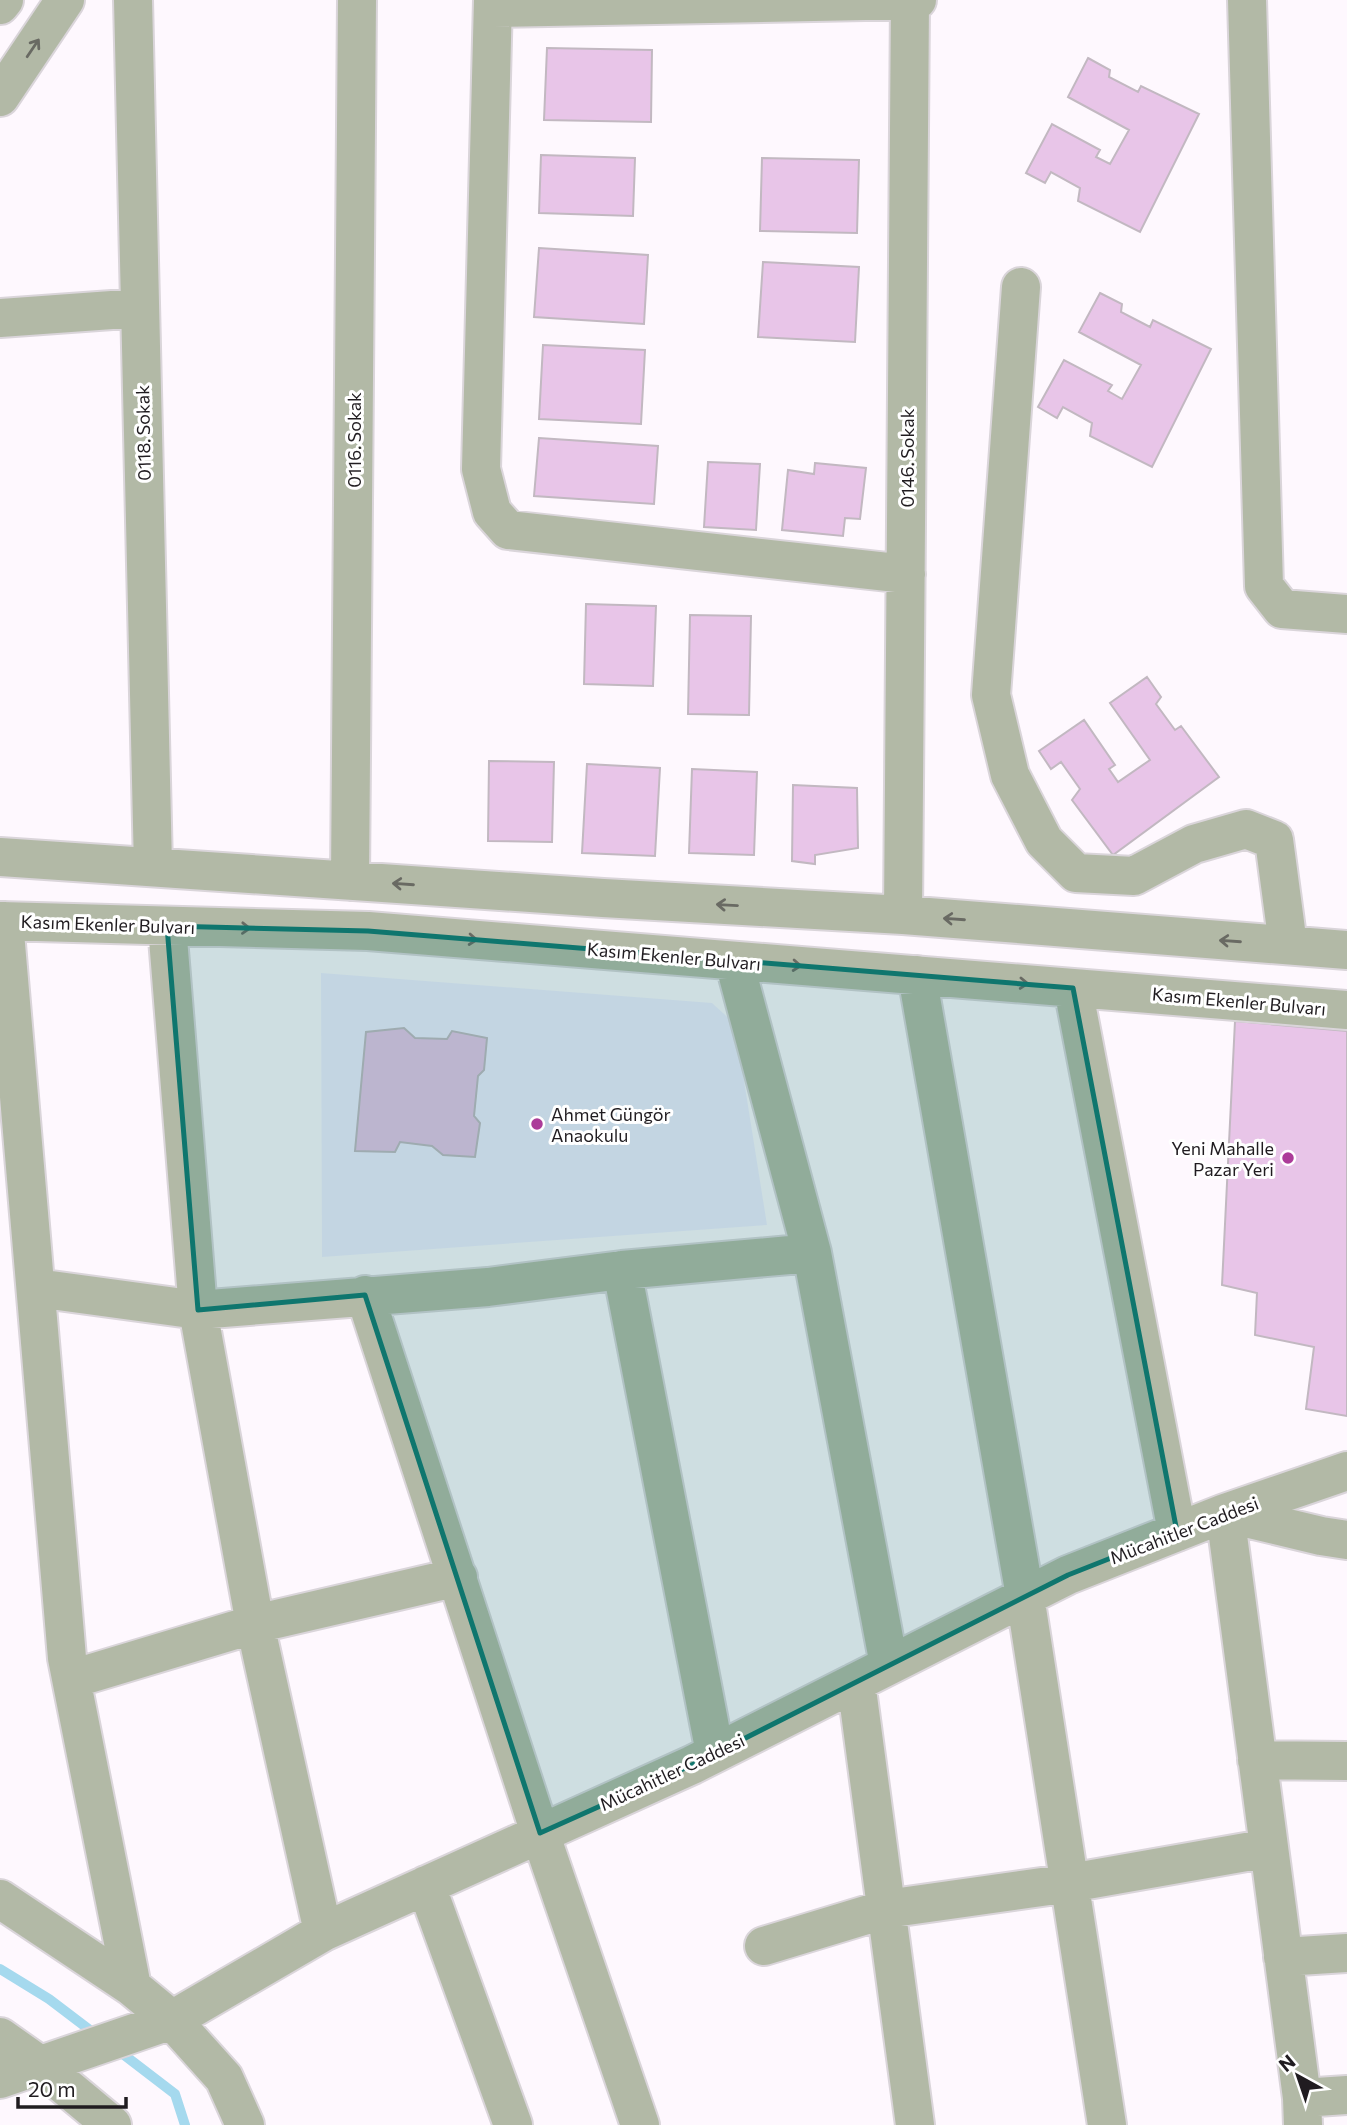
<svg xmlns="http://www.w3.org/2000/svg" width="1347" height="2125" viewBox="0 0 1347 2125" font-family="Commissioner,sans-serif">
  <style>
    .education { fill: #f1edff }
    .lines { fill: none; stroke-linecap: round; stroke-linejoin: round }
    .stream { stroke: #a5d9ee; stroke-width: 10 }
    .building { fill: #e8c5e8; stroke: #c2b8c1; stroke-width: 2 }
    .minor-casing { stroke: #dad5da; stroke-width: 42 }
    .minor { stroke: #b2b9a6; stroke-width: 38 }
    .oneway { stroke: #696a63 }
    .marked { fill: #0f766e; fill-opacity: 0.2; stroke: #0f766e; stroke-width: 5; stroke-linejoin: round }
    .poi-dot { fill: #ac3c99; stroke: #fff; stroke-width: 2.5 }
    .labels { text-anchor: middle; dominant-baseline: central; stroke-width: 6; stroke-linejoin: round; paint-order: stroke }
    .street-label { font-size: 18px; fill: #201c20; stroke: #fff }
    .poi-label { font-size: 18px; fill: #201c20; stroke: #fff; text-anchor: start }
  </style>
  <rect width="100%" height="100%" fill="#fef8fe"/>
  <path class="education" d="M321 973 712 1003 735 1024 767 1225 322 1257Z"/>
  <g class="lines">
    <path class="stream" d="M0 1969 49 1999 99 2037
      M115 2048 175 2094 185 2125"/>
  </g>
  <path class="building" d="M547 48 652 50 651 122 544 120Z
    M1088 58 1110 70 1109 77 1138 92 1141 86 1199 114 1140 232 1078 201 1080 188 1051 172 1045 183 1026 173 1052 124 1100 150 1096 157 1110 164 1129 130 1068 97Z
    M541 155 635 158 633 216 539 213Z
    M762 158 859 160 857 233 760 231Z
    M539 248 648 255 644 324 534 317Z
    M763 262 859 267 855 342 758 337Z
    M1100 293 1122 304 1121 312 1150 327 1153 320 1211 349 1152 467 1090 436 1092 423 1063 407 1057 418 1038 407 1064 360 1112 385 1108 391 1122 399 1141 365 1079 332Z
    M543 345 645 350 641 424 539 419Z
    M539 438 658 446 654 504 534 496Z
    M708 462 760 464 756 530 704 527Z
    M815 463 866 468 860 519 845 518 843 536 782 530 788 470 814 474Z
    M586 604 656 606 653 686 584 684Z
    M690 615 751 616 749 715 688 714Z
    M1147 677 1161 697 1156 704 1175 730 1181 726 1219 777 1113 855 1072 800 1080 789 1061 762 1051 769 1039 751 1084 720 1115 765 1109 769 1118 782 1150 760 1110 703Z
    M489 761 554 762 552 842 488 841Z
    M587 764 660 768 655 856 582 853Z
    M692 769 757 772 754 855 689 853Z
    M793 785 857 788 858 848 815 855V864L792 861Z
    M1235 1021 1347 1031V1416L1306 1409 1314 1347 1255 1335 1257 1293 1222 1285Z
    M404 1028 415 1038 447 1039 452 1031 487 1038 484 1070 478 1076 474 1116 480 1123 475 1157 443 1155 432 1146 400 1142 395 1152 355 1151 366 1032Z"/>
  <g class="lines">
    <defs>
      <path id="minor" d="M133 0 153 867
        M493 0 481 469 492 512 508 530 906 574
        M1247 0 1264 586 1282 609 1347 614
        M0 5 4 0
        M493 8 917 0
        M0 97 65 0
        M1021 287 991 695 1010 775 1044 841 1076 873 1134 876 1194 844 1246 829 1274 840 1288 945
        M0 318 140 308
        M0 857 603 898 903 915 1347 950
        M350 881 357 0
        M903 915 910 0
        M0 921 368 931 1347 1010
        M4 921 67 1658 132 1987
        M167 926 198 1310 255 1624 323 1932
        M734 961 812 1253 889 1665
        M917 975 1025 1596 1107 2125
        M1073 988 1177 1532
        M622 1270 715 1753
        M36 1288 198 1310 488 1287 622 1270 812 1253
        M365 1295 540 1833 640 2125
        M72 1679 255 1624 458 1577
        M856 1682 915 2125
        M1257 1760 1347 1761
        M426 1885 513 2125
        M0 1899 132 1987 172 2020 224 2078 245 2125
        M764 1946 886 1909 1070 1883 1269 1848
        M1283 1957 1347 1953
        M0 2037 41 2066 112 2125
        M0 2079 172 2020 323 1932 692 1765 1068 1575 1225 1513 1347 1471
        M1302 2098 1347 2095
        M1303 2125 1302 2098 1225 1513 1321 1536 1347 1540"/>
    </defs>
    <use href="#minor" class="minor-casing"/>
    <use href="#minor" class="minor"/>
  </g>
  <defs><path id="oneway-shaft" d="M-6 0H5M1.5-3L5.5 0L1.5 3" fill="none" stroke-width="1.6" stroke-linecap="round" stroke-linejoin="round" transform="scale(1.75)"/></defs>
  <g class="oneway">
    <use href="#oneway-shaft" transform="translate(33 48) rotate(-56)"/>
    <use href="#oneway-shaft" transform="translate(403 884) rotate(-176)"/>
    <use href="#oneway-shaft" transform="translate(727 905) rotate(-177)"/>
    <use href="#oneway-shaft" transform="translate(954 919) rotate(-176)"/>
    <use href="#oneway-shaft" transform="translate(240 928) rotate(2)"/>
    <use href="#oneway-shaft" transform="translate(467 939) rotate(5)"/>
    <use href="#oneway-shaft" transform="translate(1230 941) rotate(-176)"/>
    <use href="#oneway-shaft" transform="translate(791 965) rotate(5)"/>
    <use href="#oneway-shaft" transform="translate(1018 983) rotate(4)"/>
  </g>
  <path class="marked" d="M167 926 368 931 1073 988 1177 1532 1068 1575 692 1765 540 1833 365 1295 198 1310Z"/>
  <g class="poi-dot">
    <circle cx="537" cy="1124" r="7"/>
    <circle cx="1288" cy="1158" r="7"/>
  </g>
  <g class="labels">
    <g class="street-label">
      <text transform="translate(143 433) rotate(-91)">0118. Sokak</text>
      <text transform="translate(354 440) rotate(-90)">0116. Sokak</text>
      <text transform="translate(907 458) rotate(-90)">0146. Sokak</text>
      <text transform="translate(108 924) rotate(2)">Kasım Ekenler Bulvarı</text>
      <text transform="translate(674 956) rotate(5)">Kasım Ekenler Bulvarı</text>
      <text transform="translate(1239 1001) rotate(5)">Kasım Ekenler Bulvarı</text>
      <text transform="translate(1184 1530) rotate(-21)">Mücahitler Caddesi</text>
      <text transform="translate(672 1772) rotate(-25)">Mücahitler Caddesi</text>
    </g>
    <g class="poi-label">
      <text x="551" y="1114">Ahmet Güngör<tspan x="551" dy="21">Anaokulu</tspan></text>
      <text x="1274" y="1148" text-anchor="end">Yeni Mahalle<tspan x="1274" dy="21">Pazar Yeri</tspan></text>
    </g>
  </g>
  <g transform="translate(1298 2076) rotate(320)" stroke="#ffffff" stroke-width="5" paint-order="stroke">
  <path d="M0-5L12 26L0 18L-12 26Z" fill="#201c20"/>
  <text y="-10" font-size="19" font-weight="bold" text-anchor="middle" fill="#201c20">N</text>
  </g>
  <path d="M18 2097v10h108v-10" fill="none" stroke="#201c20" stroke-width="3.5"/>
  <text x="28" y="2097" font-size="21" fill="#201c20" stroke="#ffffff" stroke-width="5" paint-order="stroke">20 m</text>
</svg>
